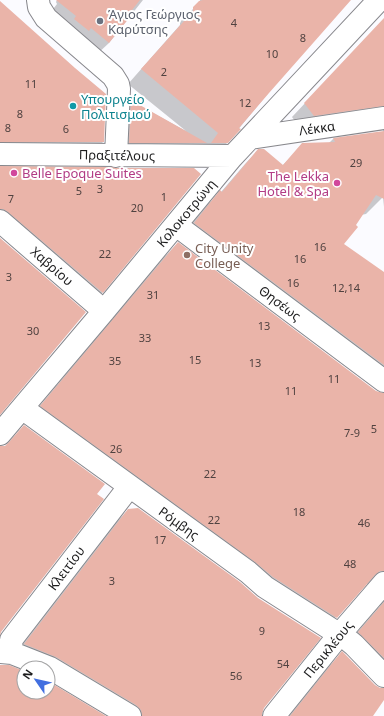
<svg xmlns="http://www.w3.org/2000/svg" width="384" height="716" viewBox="0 0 384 716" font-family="'Noto Sans',sans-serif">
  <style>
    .shadow { fill: #0003 }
    .building { fill: #eab4a9 }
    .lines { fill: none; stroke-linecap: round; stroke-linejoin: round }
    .minor-casing { stroke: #87878c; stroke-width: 24 }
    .minor { stroke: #fff; stroke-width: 22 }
    .worship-dot { fill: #6b7280; stroke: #fff; stroke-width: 1.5 }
    .culture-dot { fill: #0f9aa8; stroke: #fff; stroke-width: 1.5 }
    .hotel-dot { fill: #d1479c; stroke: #fff; stroke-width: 1.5 }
    .education-dot { fill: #8d6e63; stroke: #fff; stroke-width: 1.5 }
    .labels { text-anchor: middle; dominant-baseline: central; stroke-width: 4; stroke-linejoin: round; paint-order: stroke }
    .number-label { font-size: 11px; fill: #504240 }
    .worship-label { font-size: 13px; fill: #5b616d; stroke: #fff; text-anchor: start }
    .culture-label { font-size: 13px; fill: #0d838f; stroke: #fff; text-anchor: start }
    .street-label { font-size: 13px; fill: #1c1c1d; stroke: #fff }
    .hotel-label { font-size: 13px; fill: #b23c85; stroke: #fff; text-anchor: start }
    .education-label { font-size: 13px; fill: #785e54; stroke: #fff; text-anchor: start }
  </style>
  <rect width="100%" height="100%" fill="#fbfbff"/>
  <path class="shadow" d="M57 0H143L109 43 95 56 47 17 57 4 56 2Z
    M200 0H350L269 92 227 143 213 157 117 155 118 114 131 101 186 131 128 84 180 25V22L200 2Z
    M0 2 103 142 90 156 0 155Z
    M384 19V207L383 197 366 214 361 215 342 245 384 273V698L371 716H289L329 666 342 653 375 686 381 689H383V687L380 681 345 646 380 606 383 599 372 584H366L336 617 323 631 28 420 164 257 178 243 376 392 383 395 382 389 181 237 207 205 221 192 245 164 258 150 282 166 303 144 329 143 333 139 383 132V130L380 123 301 129 292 117Z
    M0 168 200 174 102 293 88 306 0 230Z
    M128 510 263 708 261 716H119L11 658 114 524Z"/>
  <path class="building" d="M56 0H140L132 10 134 12 109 43 91 28 89 31 74 19 76 16Z
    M203 0H351L269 93 239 128 241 129 228 143H211L218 133 141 69 193 11V7L199 1Z
    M0 1 75 68 106 94 104 142H0Z
    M384 18V106L314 116 304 103Z
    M131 100 207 143H129Z
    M384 131V199L376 195 356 225 358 227 344 244 384 272V365L194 223 220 190 222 192 258 149H264L283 165 302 143 335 142 333 138Z
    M0 166 112 167 116 168H194L201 174 103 293 8 212 3 209H0Z
    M0 238 86 312 0 415Z
    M178 242 376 391 384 393V571H380L375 575 337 618 273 577 255 562 40 406Z
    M24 425 105 484 97 494 104 499 1 632 0 636V446H5L9 442Z
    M138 508 240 582 258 598 321 638 264 708 262 714V716H142L141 710 136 705 56 657 24 644 128 509Z
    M384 602V658L358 632Z
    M342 651 375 685 380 688H384V700L373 716H290Z
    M0 665H9L24 671V692H48V681L106 716H0Z"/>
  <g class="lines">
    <defs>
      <path id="minor" d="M38 0 39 7 46 18 113 76 118 84 119 89 116 156
        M250 138 384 118
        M0 154 233 156
        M0 221 104 311
        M176 225 384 381
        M22 408 248 572 265 587 348 640 354 645 384 676
        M0 434 104 311 231 158 379 0
        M0 652 12 653 50 668 130 716
        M12 653 11 640 129 487
        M274 716 339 635 384 583"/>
    </defs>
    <use href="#minor" class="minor-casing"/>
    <use href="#minor" class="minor"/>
  </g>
  <circle class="worship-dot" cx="100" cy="21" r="4"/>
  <circle class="culture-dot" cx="73" cy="106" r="4"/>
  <g class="hotel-dot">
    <circle cx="14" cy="173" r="4"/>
    <circle cx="337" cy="183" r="4"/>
  </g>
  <circle class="education-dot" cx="187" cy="255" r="4"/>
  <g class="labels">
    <g class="number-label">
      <text x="234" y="22">4</text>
      <text x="303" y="37">8</text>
      <text x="272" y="53">10</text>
      <text x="164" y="71">2</text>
      <text x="31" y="83">11</text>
      <text x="245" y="102">12</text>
      <text x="20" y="113">8</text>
      <text x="8" y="127">8</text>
      <text x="66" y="128">6</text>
      <text x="356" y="162">29</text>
      <text x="100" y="188">3</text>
      <text x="79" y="190">5</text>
      <text x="164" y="196">1</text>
      <text x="11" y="198">7</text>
      <text x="137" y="207">20</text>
      <text x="320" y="246">16</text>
      <text x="105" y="253">22</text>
      <text x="300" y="258">16</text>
      <text x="9" y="276">3</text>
      <text x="293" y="282">16</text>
      <text x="346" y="287">12,14</text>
      <text x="153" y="294">31</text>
      <text x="264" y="325">13</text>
      <text x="33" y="330">30</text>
      <text x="145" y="337">33</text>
      <text x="195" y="359">15</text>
      <text x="115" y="360">35</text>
      <text x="255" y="362">13</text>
      <text x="334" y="378">11</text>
      <text x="291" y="390">11</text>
      <text x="374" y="428">5</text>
      <text x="352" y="432">7-9</text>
      <text x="116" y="448">26</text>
      <text x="210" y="473">22</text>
      <text x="299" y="511">18</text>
      <text x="214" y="519">22</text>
      <text x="364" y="522">46</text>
      <text x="160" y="539">17</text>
      <text x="350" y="563">48</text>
      <text x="112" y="580">3</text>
      <text x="262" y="630">9</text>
      <text x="283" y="663">54</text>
      <text x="236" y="675">56</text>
    </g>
    <g class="worship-label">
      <text x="108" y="14">Άγιος Γεώργιος<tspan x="108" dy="15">Καρύτσης</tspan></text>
    </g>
    <g class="culture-label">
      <text x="81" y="99">Υπουργείο<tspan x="81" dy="15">Πολιτισμού</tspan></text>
    </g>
    <g class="street-label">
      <text transform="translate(317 128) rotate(-8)">Λέκκα</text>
      <text transform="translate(117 155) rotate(1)">Πραξιτέλους</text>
      <text transform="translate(186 213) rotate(-50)">Κολοκοτρώνη</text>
      <text transform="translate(52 266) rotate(41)">Χαβρίου</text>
      <text transform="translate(280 303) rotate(37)">Θησέως</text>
      <text transform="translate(179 523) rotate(36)">Ρόμβης</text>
      <text transform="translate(66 568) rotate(-53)">Κλειτίου</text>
      <text transform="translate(328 649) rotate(-51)">Περικλέους</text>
    </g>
    <g class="hotel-label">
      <text x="22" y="173">Belle Epoque Suites</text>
      <text x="329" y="176" text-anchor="end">The Lekka<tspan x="329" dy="15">Hotel &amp; Spa</tspan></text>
    </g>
    <g class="education-label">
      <text x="195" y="248">City Unity<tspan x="195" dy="15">College</tspan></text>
    </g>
  </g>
  <g transform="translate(36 680) rotate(304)"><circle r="19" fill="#ffffff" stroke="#a4a4a5"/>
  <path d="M0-3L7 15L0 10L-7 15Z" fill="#426fe0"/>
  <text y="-6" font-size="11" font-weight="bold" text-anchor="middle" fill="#1c1c1d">N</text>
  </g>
</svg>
